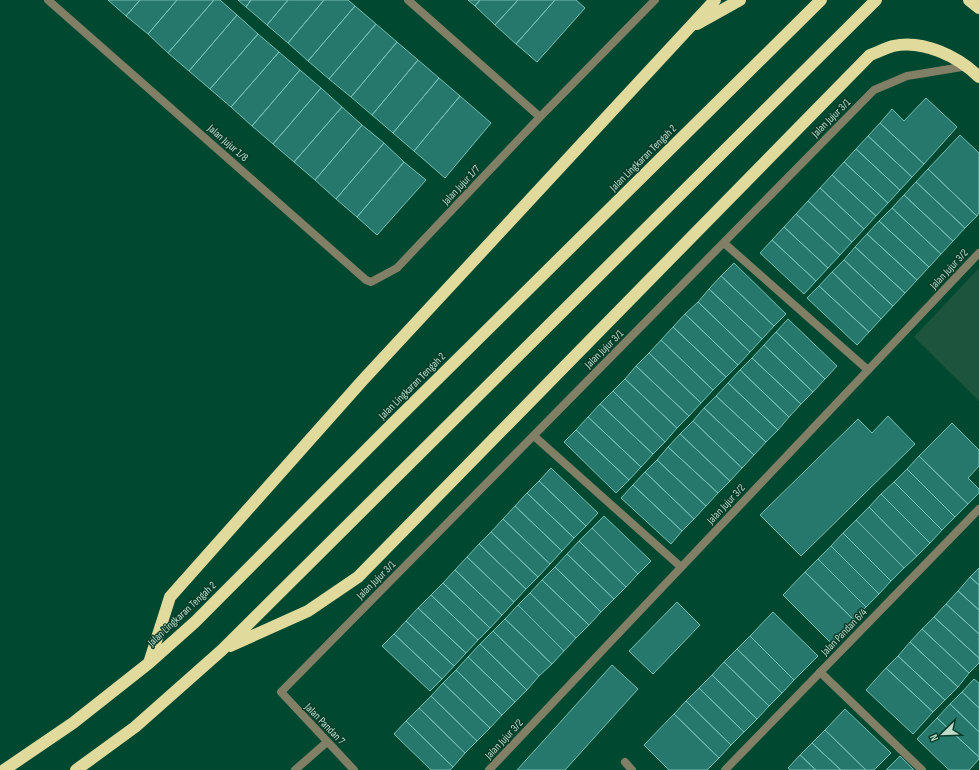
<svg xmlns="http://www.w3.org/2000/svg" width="979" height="770" viewBox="0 0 979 770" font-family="'Sofia Sans Condensed',sans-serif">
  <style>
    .built { fill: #1c543d }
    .building { fill: #26776c; stroke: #74c0b4 }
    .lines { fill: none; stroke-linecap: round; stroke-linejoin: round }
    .lane { stroke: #827f67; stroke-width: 8 }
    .street { stroke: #827f67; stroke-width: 8 }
    .highway { stroke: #e0da9d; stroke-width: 12 }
    .labels { text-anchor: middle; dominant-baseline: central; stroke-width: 3; stroke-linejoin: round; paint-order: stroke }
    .street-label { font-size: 11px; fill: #bddbcb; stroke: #093c29 }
  </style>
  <rect width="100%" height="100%" fill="#004930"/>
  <path class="built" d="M979 268V401L914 337Z"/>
  <path class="building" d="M108 0H140L126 16Z
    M140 0H177L148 34 126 16Z
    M177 0H214L168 53 148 34Z
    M214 0H220L237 15 189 71 168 53Z
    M238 0H251L246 7Z
    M251 0H288L267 25 246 7Z
    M288 0H324L288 43 267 25Z
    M324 0H348L355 6 308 61 288 43Z
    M468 0H480L475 6Z
    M480 0H518L495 25 475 6Z
    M518 0H555L516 44 495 25Z
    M555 0H576L585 8 537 62 516 44Z
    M355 6 376 24 329 79 308 61Z
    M237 15 258 34 210 89 189 71Z
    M376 24 397 42 351 97 329 79Z
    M258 34 279 52 231 107 210 89Z
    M397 42 418 60 372 115 351 97Z
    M279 52 300 70 252 126 231 107Z
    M418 60 439 78 393 133 372 115Z
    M300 70 321 88 273 144 252 126Z
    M439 78 460 96 414 151 393 133Z
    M321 88 342 107 294 162 273 144Z
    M460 96 491 123 445 178 414 151Z
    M926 98 957 127 924 164 880 123 892 109 904 121Z
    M342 107 362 125 315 180 294 162Z
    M880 123 924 164 912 177 868 136Z
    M362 125 384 143 336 199 315 180Z
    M960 135 979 153V213L977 216 928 169Z
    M868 136 912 177 900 190 856 149Z
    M384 143 404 162 357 217 336 199Z
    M856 149 900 190 888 203 844 162Z
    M404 162 426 180 377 235 357 217Z
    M844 162 888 203 876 216 832 175Z
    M928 169 977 216 965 228 916 182Z
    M832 175 876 216 864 229 820 188Z
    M916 182 965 228 953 241 904 195Z
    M820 188 864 229 852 242 808 201Z
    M904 195 953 241 941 254 892 208Z
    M808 201 852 242 840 255 796 214Z
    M892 208 941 254 929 267 879 221Z
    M796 214 840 255 828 268 784 227Z
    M879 221 929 267 917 280 867 234Z
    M784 227 828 268 816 281 772 240Z
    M867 234 917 280 905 293 855 247Z
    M772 240 816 281 804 294 760 253Z
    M855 247 905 293 893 306 844 260Z
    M844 260 893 306 881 319 832 272Z
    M734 263 786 314 774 326 721 276Z
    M832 272 881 319 869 332 819 286Z
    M721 276 774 326 762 339 709 289Z
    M819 286 869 332 857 345 807 298Z
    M709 289 762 339 750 352 698 302Z
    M698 302 750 352 738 365 685 314Z
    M685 314 738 365 726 377 673 327Z
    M788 319 837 366 825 379 776 332Z
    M673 327 726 377 713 390 661 340Z
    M776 332 825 379 813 392 764 345Z
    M661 340 713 390 701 403 649 353Z
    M764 345 813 392 801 404 752 358Z
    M649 353 701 403 689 416 636 366Z
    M752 358 801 404 789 417 740 370Z
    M636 366 689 416 677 428 625 379Z
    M740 370 789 417 778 430 728 383Z
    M625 379 677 428 665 442 613 391Z
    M728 383 778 430 766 442 716 396Z
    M613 391 665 442 653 454 600 404Z
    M716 396 766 442 754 455 704 408Z
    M600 404 653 454 641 467 588 417Z
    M704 408 754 455 742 468 693 421Z
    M888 416 915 444 801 556 760 515 858 419 872 433Z
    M588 417 641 467 629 480 576 430Z
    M693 421 742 468 730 481 680 434Z
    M952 423 979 450V466L968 478 979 489V493L968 504 919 456Z
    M576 430 629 480 616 493 564 442Z
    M680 434 730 481 718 493 668 447Z
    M668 447 718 493 706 506 657 460Z
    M919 456 968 504 955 517 907 469Z
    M657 460 706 506 694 519 645 472Z
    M551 468 598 513 586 526 539 481Z
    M907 469 955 517 942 530 894 482Z
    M645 472 694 519 682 531 633 485Z
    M539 481 586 526 574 538 527 493Z
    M894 482 942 530 930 543 881 494Z
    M633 485 682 531 671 544 621 498Z
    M527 493 574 538 562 551 515 506Z
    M881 494 930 543 917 556 869 507Z
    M515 506 562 551 550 564 503 519Z
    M869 507 917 556 904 568 856 520Z
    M604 516 651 561 638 574 592 528Z
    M503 519 550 564 538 577 491 532Z
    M856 520 904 568 891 581 843 533Z
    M592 528 638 574 626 587 579 541Z
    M491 532 538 577 526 589 479 544Z
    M843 533 891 581 879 594 831 546Z
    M579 541 626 587 614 599 567 554Z
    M479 544 526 589 514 602 467 557Z
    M831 546 879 594 866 607 818 559Z
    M567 554 614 599 601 612 555 567Z
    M467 557 514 602 502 615 455 570Z
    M818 559 866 607 854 620 805 572Z
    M555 567 601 612 589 625 542 580Z
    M979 568V585L970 577Z
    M455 570 502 615 490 628 443 583Z
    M805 572 854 620 831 643 783 595Z
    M970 577 979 585V610L958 591Z
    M542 580 589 625 576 638 530 593Z
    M443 583 490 628 478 640 431 595Z
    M958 591 979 610V634L946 604Z
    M530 593 576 638 564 651 518 605Z
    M431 595 478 640 466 653 418 608Z
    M677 602 700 625 653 674 629 651Z
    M946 604 979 634V658L934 617Z
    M518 605 564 651 552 664 505 619Z
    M418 608 466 653 454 666 406 621Z
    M773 612 818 656 794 680 750 636Z
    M934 617 979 658V663L969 673 922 629Z
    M505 619 552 664 539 676 493 631Z
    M406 621 454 666 442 679 394 634Z
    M922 629 969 673 958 687 910 642Z
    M493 631 539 676 527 690 480 644Z
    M394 634 442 679 430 691 382 646Z
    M750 636 794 680 782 693 737 649Z
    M910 642 958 687 945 700 898 656Z
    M480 644 527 690 515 702 468 657Z
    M737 649 782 693 769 706 724 662Z
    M898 656 945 700 933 712 886 668Z
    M468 657 515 702 502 715 456 670Z
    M724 662 769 706 757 719 712 675Z
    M612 665 638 689 565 770H517Z
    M886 668 933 712 913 734 866 690Z
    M456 670 502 715 490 728 443 683Z
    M712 675 757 719 744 732 699 688Z
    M974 679 979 683V708L962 692Z
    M443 683 490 728 477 741 431 696Z
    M699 688 744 732 731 745 686 701Z
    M962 692 979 708V732L950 704Z
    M431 696 477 741 465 753 419 708Z
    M686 701 731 745 719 758 674 714Z
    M950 704 979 732V757L937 718Z
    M419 708 465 753 453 767 406 721Z
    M845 709 891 753 874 770H866L825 730Z
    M674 714 719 758 707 770H669L644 745Z
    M937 718 979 757V759L969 770H949L917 739Z
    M406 721 453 767 450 770H431L394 734Z
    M825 730 866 770H841L812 743Z
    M812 743 841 770H816L800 755Z
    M800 755 816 770H790L788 768Z
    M900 756 914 770H886Z"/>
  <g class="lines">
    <path class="lane" d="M724 243 868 370
      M534 436 681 567
      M820 672 922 770"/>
    <path class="street" d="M48 0 366 280 371 282 397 268 540 117 655 0
      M408 0 540 117
      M625 762 632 770
      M295 770 327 742
      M354 770 281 692 874 90 907 76 968 66
      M489 770 979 253
      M725 770 979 509"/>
    <path class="highway" d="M969 0 979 8
      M697 24 740 0
      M230 646 308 611 358 577 870 55C878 52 886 48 893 46 923 39 959 57 979 77
      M149 663 170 597 362 381 715 0
      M4 770 73 723 149 663 195 622 392 424 821 0
      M76 770 135 727 222 650 876 0"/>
  </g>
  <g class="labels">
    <g class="street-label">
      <text transform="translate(831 118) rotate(-45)">Jalan Jujur 3/1</text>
      <text transform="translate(228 143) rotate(41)">Jalan Jujur 1/8</text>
      <text transform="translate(643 158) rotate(-45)">Jalan Lingkaran Tengah 2</text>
      <text transform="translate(461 185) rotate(-47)">Jalan Jujur 1/7</text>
      <text transform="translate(949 269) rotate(-47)">Jalan Jujur 3/2</text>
      <text transform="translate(604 349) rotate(-45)">Jalan Jujur 3/1</text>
      <text transform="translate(412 386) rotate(-45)">Jalan Lingkaran Tengah 2</text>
      <text transform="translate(726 504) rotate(-47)">Jalan Jujur 3/2</text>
      <text transform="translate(376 580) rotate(-45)">Jalan Jujur 3/1</text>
      <text transform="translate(182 614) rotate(-43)">Jalan Lingkaran Tengah 2</text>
      <text transform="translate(844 632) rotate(-46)">Jalan Pandan 6/4</text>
      <text transform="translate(325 724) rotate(46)">Jalan Pandan 7</text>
      <text transform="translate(504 739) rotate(-47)">Jalan Jujur 3/2</text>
    </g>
  </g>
  <g transform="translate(943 734) rotate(247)" stroke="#093c29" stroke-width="3" paint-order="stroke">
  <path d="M0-3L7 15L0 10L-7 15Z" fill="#bddbcb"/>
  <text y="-6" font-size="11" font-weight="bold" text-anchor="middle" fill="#bddbcb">N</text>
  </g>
</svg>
